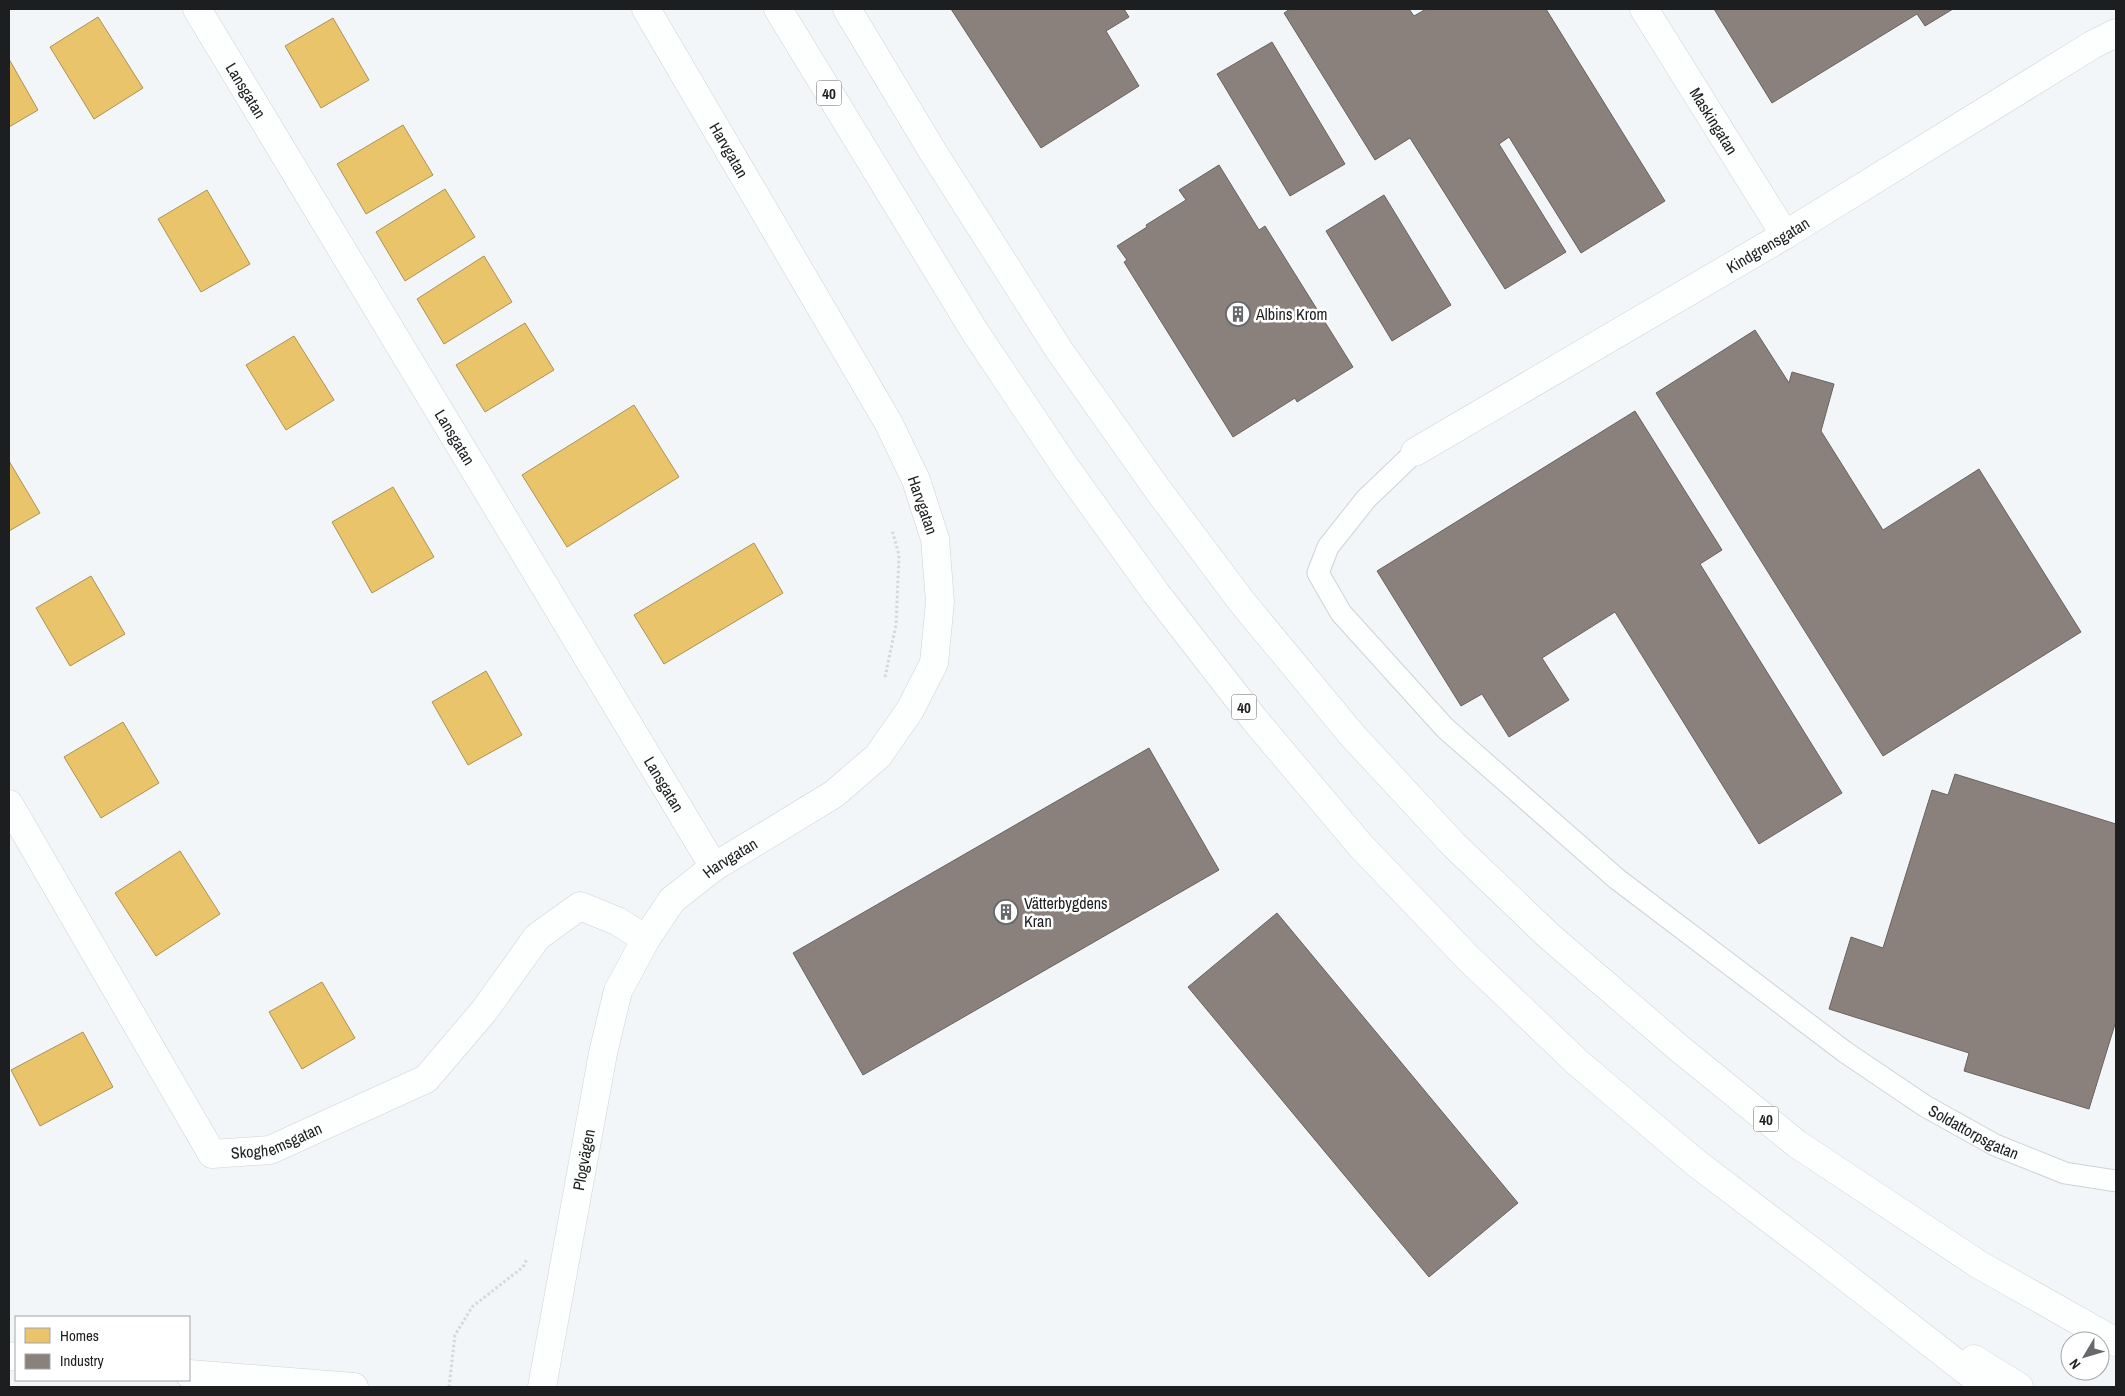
<svg xmlns="http://www.w3.org/2000/svg" width="2125" height="1396" viewBox="0 0 2125 1396" font-family="'Archivo Narrow',sans-serif">
  <style>
    .homes { fill: #e9c46a; stroke: #ac9254 }
    .industry { fill: #8a817c; stroke: #696360 }
    .lines { fill: none; stroke-linecap: round; stroke-linejoin: round }
    .lane-casing { stroke: #d0d2d5; stroke-width: 23 }
    .street-casing { stroke: #d0d2d5; stroke-width: 29 }
    .secondary-casing { stroke: #d0d2d5; stroke-width: 29 }
    .highway-casing { stroke: #d0d2d5; stroke-width: 29 }
    .path { stroke: #d7d7d9; stroke-width: 3; stroke-dasharray: 2.5 2.5; stroke-linecap: butt }
    .lane { stroke: #fdfefe; stroke-width: 21 }
    .street { stroke: #fdfefe; stroke-width: 28 }
    .secondary { stroke: #fdfefe; stroke-width: 28 }
    .highway { stroke: #fdfefe; stroke-width: 28 }
    .labels { text-anchor: middle; dominant-baseline: central; stroke-width: 5; stroke-linejoin: round; paint-order: stroke }
    .shield { fill: #fff; stroke: #606263; stroke-width: 1 }
    .shield-label { font-size: 15px; font-weight: bold; fill: #1c1e20 }
    .street-label { font-size: 16px; fill: #1c1e20; stroke: #fff }
    .poi-label { font-size: 16px; fill: #1c1e20; stroke: #fff; text-anchor: start }
  </style>
  <rect width="100%" height="100%" fill="#f3f6f9"/>
  <path class="homes" d="M98 17 143 88 94 119 50 47Z
    M333 18 369 80 321 108 285 46Z
    M9 59 38 110 9 127Z
    M403 125 433 175 366 214 337 164Z
    M445 189 475 237 405 281 376 232Z
    M207 190 250 264 201 292 158 219Z
    M484 256 512 302 444 344 417 299Z
    M525 323 554 370 485 412 456 365Z
    M294 336 334 400 286 430 246 365Z
    M634 405 679 477 567 547 522 475Z
    M9 461 40 513 9 531Z
    M393 487 434 557 372 593 332 522Z
    M754 543 783 593 664 664 634 615Z
    M91 576 125 634 70 666 36 608Z
    M486 671 522 735 468 765 432 702Z
    M123 722 159 783 101 818 64 757Z
    M180 851 220 914 156 956 115 893Z
    M322 982 355 1038 302 1069 269 1012Z
    M83 1032 113 1087 40 1126 11 1070Z"/>
  <path class="industry" d="M951 9H1124L1129 17 1106 31 1139 86 1041 148Z
    M1290 9H1409L1414 16 1426 9H1546L1665 201 1581 253 1509 137 1499 144 1566 252 1505 289 1410 138 1375 160 1284 13Z
    M1714 9H1953L1925 26 1917 14 1772 103Z
    M1272 42 1345 164 1290 196 1217 74Z
    M1219 165 1259 230 1265 226 1353 367 1297 402 1295 398 1233 437 1124 262 1127 260 1117 246 1147 227 1146 225 1186 200 1179 190Z
    M1384 195 1451 305 1392 341 1326 231Z
    M1755 330 1789 383 1792 372 1834 384 1821 431 1883 530 1979 469 2081 632 1883 756 1656 393Z
    M1635 411 1722 550 1700 564 1842 793 1759 844 1615 612 1542 658 1569 700 1509 737 1482 694 1461 706 1377 571Z
    M1149 748 1219 870 863 1075 793 953Z
    M1955 774 2116 824V1021L2089 1109 1964 1071 1969 1053 1829 1009 1851 937 1883 948 1932 790 1948 795Z
    M1277 913 1518 1203 1429 1277 1188 987Z"/>
  <g class="lines">
    <defs>
      <g id="lane">
        <path id="s1" d="M1415 452 1366 499 1328 547 1318 573 1341 613 1445 728 1617 879 1845 1052 1925 1106 1995 1145 2065 1173 2116 1181"/>
      </g>
      <g id="street">
        <path id="s2" d="M197 9 714 867"/>
        <path id="s3" d="M1644 9 1785 235"/>
        <path id="s4" d="M1415 452 1785 235 2092 45 2116 33"/>
        <path id="s5" d="M9 804 212 1154 270 1150 426 1079 484 1011 537 937 580 906 617 921 646 939"/>
      </g>
      <g id="secondary">
        <path d="M9 1356 16 1357"/>
        <path d="M189 1374 354 1387"/>
        <path id="s6" d="M542 1387 603 1053 618 991 646 939 672 900 714 867 834 794 878 756 910 710 934 663 940 602 935 539 916 480 888 422 646 9"/>
      </g>
      <path id="highway" d="M778 9 975 332 1066 468 1156 593 1254 719 1360 845 1468 958 1577 1062 1696 1163 1833 1267 1987 1387
        M847 9 933 152 1059 350 1158 490 1242 602 1352 735 1454 845 1549 936 1680 1049 1797 1144 1978 1264 2116 1342
        M1974 1359 2019 1387"/>
    </defs>
    <use href="#lane" class="lane-casing"/>
    <use href="#street" class="street-casing"/>
    <use href="#secondary" class="secondary-casing"/>
    <use href="#highway" class="highway-casing"/>
    <path class="path" d="M885 677 896 625 899 555 892 530
      M449 1387 455 1335 472 1307 523 1267 527 1259"/>
    <use href="#lane" class="lane"/>
    <use href="#street" class="street"/>
    <use href="#secondary" class="secondary"/>
    <use href="#highway" class="highway"/>
  </g>
  <defs>
    <symbol id="building-ring" viewBox="-11 -11 22 22"><circle r="9.5" fill="#fff" stroke="#676a6c" stroke-width="1.5"/><path d="M-4-6H4V6H1V3H-1V6H-4ZM-2.5-4.3h1.7v1.8h-1.7ZM.8-4.3h1.7v1.8H.8ZM-2.5-1h1.7V.8h-1.7ZM.8-1h1.7V.8H.8Z" fill="#676a6c"/></symbol>
  </defs>
  <g fill-rule="evenodd">
    <use href="#building-ring" x="1224" y="300" width="28" height="28"/>
    <use href="#building-ring" x="992" y="898" width="28" height="28"/>
  </g>
  <g class="labels">
    <g class="shield">
      <rect x="816.5" y="80.5" width="25" height="25" rx="4"/>
      <rect x="1231.5" y="694.5" width="25" height="25" rx="4"/>
      <rect x="1753.5" y="1106.5" width="25" height="25" rx="4"/>
    </g>
    <g class="shield-label">
      <text x="829" y="93">40</text>
      <text x="1244" y="707">40</text>
      <text x="1766" y="1119">40</text>
    </g>
    <g class="street-label">
      <text stroke="none"><textPath href="#s2" startOffset="95">Lansgatan</textPath></text>
      <text stroke="none"><textPath href="#s3" startOffset="132">Maskingatan</textPath></text>
      <text transform="translate(729 150) rotate(60)">Harvgatan</text>
      <text stroke="none"><textPath href="#s4" startOffset="409">Kindgrensgatan</textPath></text>
      <text stroke="none"><textPath href="#s2" startOffset="500">Lansgatan</textPath></text>
      <text transform="translate(923 505) rotate(71)">Harvgatan</text>
      <text stroke="none"><textPath href="#s2" startOffset="905">Lansgatan</textPath></text>
      <text stroke="none"><textPath href="#s6" startOffset="581">Harvgatan</textPath></text>
      <text stroke="none"><textPath href="#s1" startOffset="1025">Soldattorpsgatan</textPath></text>
      <text stroke="none"><textPath href="#s5" startOffset="471">Skoghemsgatan</textPath></text>
      <text stroke="none"><textPath href="#s6" startOffset="231">Plogvägen</textPath></text>
    </g>
    <g class="poi-label">
      <text x="1256" y="314">Albins Krom</text>
      <text x="1024" y="903">Vätterbygdens<tspan x="1024" dy="18">Kran</tspan></text>
    </g>
  </g>
  <rect width="2125" height="1396" fill="none" stroke="#1c1e20" stroke-width="20"/>
  <rect x="15" y="1316" width="175" height="65" fill="#ffffff" stroke="#a4a5a6"/>
  <rect x="25" y="1328" width="25" height="15" fill="#e9c46a" stroke="#a4a5a6"/>
  <text x="60" y="1341" font-size="15" fill="#1c1e20">Homes</text>
  <rect x="25" y="1354" width="25" height="15" fill="#8a817c" stroke="#a4a5a6"/>
  <text x="60" y="1366" font-size="15" fill="#1c1e20">Industry</text>
  <g transform="translate(2085 1356) rotate(232)"><circle r="24" fill="#ffffff" stroke="#a4a5a6"/>
  <path d="M0-4L9 19L0 12L-9 19Z" fill="#676a6c"/>
  <text y="-8" font-size="14" font-weight="bold" text-anchor="middle" fill="#1c1e20">N</text>
  </g>
</svg>
